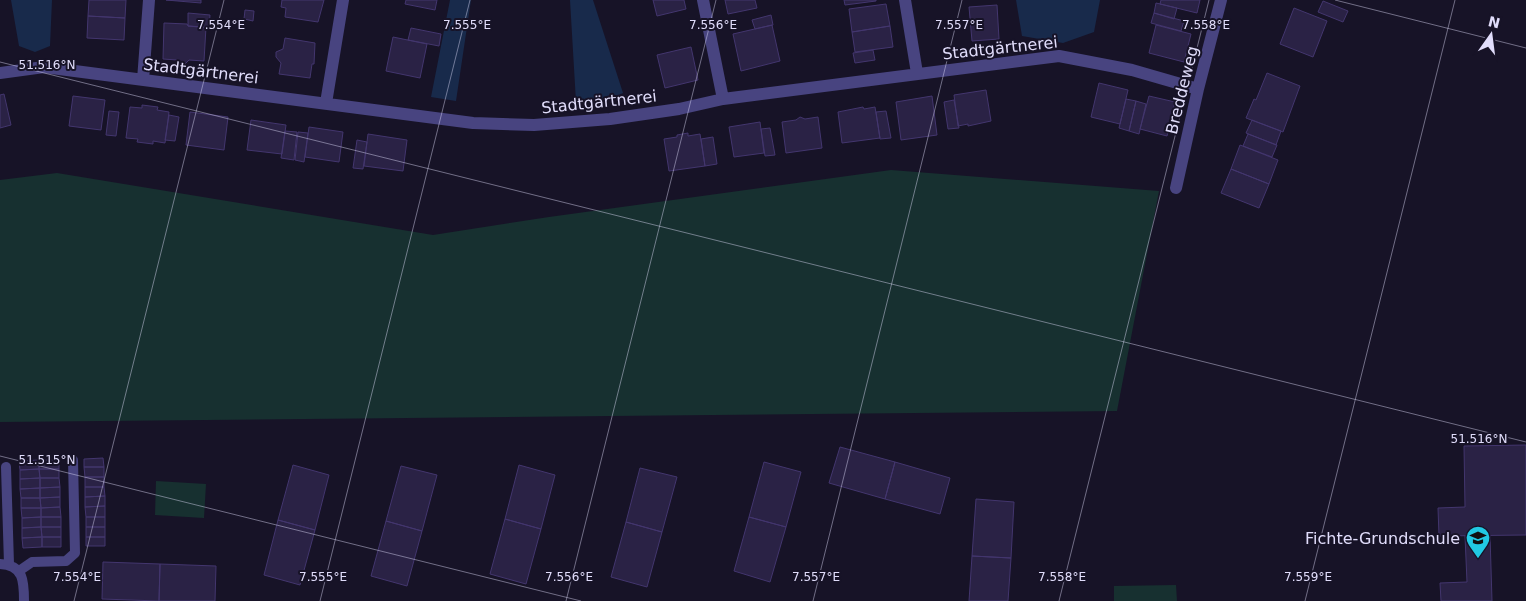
<svg xmlns="http://www.w3.org/2000/svg" width="1526" height="601" viewBox="0 0 1526 601" font-family="'DejaVu Sans',sans-serif">
  <style>
    .green { fill: #173030 }
    .water { fill: #182a4b }
    .building { fill: #2a2245; stroke: #43366e }
    .lines { fill: none; stroke-linecap: round; stroke-linejoin: round }
    .lane { stroke: #484480; stroke-width: 10 }
    .street { stroke: #484480; stroke-width: 12 }
    .ticks { fill: none; stroke: #e1ddfb; stroke-width: 1; stroke-opacity: 0.45 }
    .labels { text-anchor: middle; dominant-baseline: central; stroke-width: 4; stroke-linejoin: round; paint-order: stroke }
    .street-label { font-size: 16px; fill: #e1ddfb; stroke: #171327 }
    .poi-label { font-size: 16px; fill: #e1ddfb; stroke: #171327; text-anchor: end }
    .ticks-label { font-size: 12px; text-anchor: middle; fill: #e1ddfb; stroke: #171327; stroke-width: 4; stroke-linejoin: round; paint-order: stroke }
  </style>
  <rect width="100%" height="100%" fill="#171327"/>
  <path class="green" d="M891 170 1159 191 1117 411 0 422V180L57 173 433 235 549 217Z
    M156 481 206 484 204 518 155 515Z
    M1176 585 1177 601H1114V586Z"/>
  <path class="water" d="M11 0H52L50 46 35 52 19 46Z
    M450 0H471L456 101 431 97Z
    M570 0H593L623 93 600 103 576 102Z
    M1016 0H1100L1094 32 1063 43 1022 36Z"/>
  <path class="building" d="M89 0H126L125 18 88 16Z
    M166 0H201V3Z
    M282 0H324L318 22 285 17 286 8 281 7Z
    M406 0H437L435 10 405 4Z
    M653 0H684L686 9 657 16Z
    M725 0H755L757 8 728 14Z
    M844 0H876V1L845 5Z
    M1161 0H1200L1197 13 1160 4Z
    M1323 1 1348 11 1343 22 1318 12Z
    M1156 3 1177 8 1174 19 1154 13Z
    M886 4 890 26 852 32 849 9Z
    M997 5 999 39 972 41 969 7Z
    M1294 8 1327 21 1313 57 1280 44Z
    M245 10 254 11 253 21 244 19Z
    M188 13 210 15 209 28 188 26Z
    M1154 13 1184 21 1181 31 1151 23Z
    M771 15 773 25 755 29 752 20Z
    M88 16 125 18 124 40 87 38Z
    M164 23 187 24 188 26 206 27 204 61 189 60 185 64H180L177 60 163 59Z
    M772 25 780 61 741 71 733 34Z
    M1156 25 1191 34 1184 62 1149 53Z
    M890 26 893 47 855 52 852 32Z
    M411 28 441 34 439 46 408 40Z
    M393 37 427 44 420 78 386 71Z
    M285 38 315 43 314 64H312L310 78 279 74 281 63 276 57V52L283 49Z
    M691 47 698 80 665 88 657 55Z
    M873 50 875 60 855 63 853 53Z
    M1267 73 1300 86 1283 132 1246 118 1254 99 1256 100Z
    M1099 83 1128 90 1120 124 1091 117Z
    M986 90 991 121 968 126V124L958 126 954 95Z
    M4 94 11 125 0 128V95Z
    M73 96 105 100 101 130 69 126Z
    M932 96 937 135 901 140 896 102Z
    M1149 96 1175 102 1167 136 1140 129Z
    M1126 99 1136 101 1129 131 1119 128Z
    M954 100 959 128 948 129 944 102Z
    M1136 101 1146 104 1139 134 1129 131Z
    M142 105 158 107 157 110 169 112 165 143 153 141V144L137 142 138 139 126 138 130 107 142 108Z
    M863 107 864 109 875 107 880 138 842 143 838 112Z
    M109 111 119 112 116 136 106 135Z
    M886 111 891 138 880 139 876 112Z
    M190 112 228 117 224 150 186 145Z
    M169 115 179 117 175 141 165 140Z
    M800 117 805 119 818 117 822 148 786 153 782 122 796 120Z
    M251 120 286 125 282 154 247 150Z
    M1252 120 1281 131 1276 145 1246 133Z
    M760 122 764 153 734 157 729 127Z
    M309 127 343 132 339 162 305 157Z
    M770 128 775 155 765 156 761 129Z
    M285 131 297 132 294 160 281 158Z
    M298 132 308 133 304 162 295 160Z
    M688 133V136L700 134 705 166 669 171 664 139 677 137V135Z
    M368 134 407 140 403 171 364 166Z
    M1248 134 1277 145 1272 157 1243 146Z
    M713 137 717 164 705 166 701 139Z
    M357 140 367 142 363 169 353 168Z
    M1240 145 1278 160 1269 184 1231 169Z
    M1231 169 1269 184 1259 208 1221 193Z
    M1526 445V535L1439 536 1438 508 1465 507 1464 446Z
    M840 447 895 462 885 499 829 483Z
    M103 458 104 467H84V459Z
    M39 460H59V469H39Z
    M39 460V469L20 470 19 461Z
    M764 462 801 472 786 527 749 517Z
    M895 462 950 478 940 514 885 499Z
    M293 465 329 475 315 530 278 520Z
    M519 465 555 475 541 529 505 519Z
    M401 466 437 475 422 531 386 521Z
    M84 467H104V477H85Z
    M640 468 677 477 662 532 626 522Z
    M39 469H59V478H40Z
    M39 469 40 478 20 479V470Z
    M85 477H104V487H85Z
    M40 478V488L20 489V479Z
    M40 478H59L60 487 40 488Z
    M60 487V497L40 498V488Z
    M85 487H104L105 496 85 497Z
    M40 488V498H21L20 489Z
    M105 496V506L85 507V497Z
    M60 497V507L41 508 40 498Z
    M21 498H40L41 508H21Z
    M976 499 1014 502 1011 558 972 556Z
    M105 506V517H86L85 507Z
    M60 507 61 517H41V508Z
    M21 508H41V517L22 518Z
    M41 517H61V527H41Z
    M41 517V527L22 528V518Z
    M86 517H105V527H86Z
    M749 517 786 527 770 582 734 571Z
    M505 519 541 529 526 584 490 574Z
    M278 520 315 530 300 585 264 575Z
    M386 521 422 531 407 586 371 576Z
    M626 522 662 532 647 587 611 577Z
    M41 527 42 537 22 538V528Z
    M41 527H61V537H42Z
    M86 527H105V537H86Z
    M1490 535 1492 601H1441L1440 583 1467 582 1465 536Z
    M42 537V547L23 548 22 538Z
    M42 537H61V547H42Z
    M86 537H105V546H86Z
    M972 556 1011 558 1008 601H969Z
    M103 562 160 564 159 601 102 599Z
    M160 564 216 566 215 601H159Z"/>
  <g class="lines">
    <path class="lane" d="M6 467 9 564
      M0 564C24 565 24 582 24 601
      M19 571 32 562 66 561 75 553 73 460"/>
    <path class="street" d="M703 0 723 99
      M905 0 917 73
      M0 73 44 67 473 123 534 125 610 119 679 109 723 99 1059 56 1132 70 1198 89
      M143 80 149 0
      M326 103 343 0
      M1176 188 1198 89 1221 0"/>
  </g>
  <path class="ticks" d="M1335 0 1526 48M0 62 1526 442M0 456 581 601M74 601 224 0M320 601 470 0M566 601 716 0M813 601 962 0M1059 601 1209 0M1305 601 1455 0"/>
  <defs>
    <symbol id="school-pin" viewBox="-11 -11 22 30"><path d="M0 17L-7.5 6A9.5 9.5 0 1 1 7.5 6Z" fill="#21c9e3" stroke="#171327"/><path d="M0-5L7-2L0 1L-7-2ZM-4 1L0 2.5L4 1V4Q0 6-4 4Z" fill="#111"/></symbol>
  </defs>
  <g fill-rule="evenodd">
    <use href="#school-pin" x="1464" y="524" width="28" height="38"/>
  </g>
  <g class="labels">
    <g class="street-label">
      <text transform="translate(1000 48) rotate(-6)">Stadtgärtnerei</text>
      <text transform="translate(201 71) rotate(7)">Stadtgärtnerei</text>
      <text transform="translate(1182 90) rotate(-76)">Breddeweg</text>
      <text transform="translate(599 102) rotate(-6)">Stadtgärtnerei</text>
    </g>
    <g class="poi-label">
      <text x="1460" y="538">Fichte-Grundschule</text>
    </g>
  </g>
  <g class="ticks-label">
    <text x="221" y="29">7.554°E</text>
    <text x="467" y="29">7.555°E</text>
    <text x="713" y="29">7.556°E</text>
    <text x="959" y="29">7.557°E</text>
    <text x="1206" y="29">7.558°E</text>
    <text x="47" y="69">51.516°N</text>
    <text x="1479" y="443">51.516°N</text>
    <text x="47" y="464">51.515°N</text>
    <text x="77" y="581">7.554°E</text>
    <text x="323" y="581">7.555°E</text>
    <text x="569" y="581">7.556°E</text>
    <text x="816" y="581">7.557°E</text>
    <text x="1062" y="581">7.558°E</text>
    <text x="1308" y="581">7.559°E</text>
  </g>
  <g transform="translate(1491 35) rotate(14)" stroke="#171327" stroke-width="4" paint-order="stroke">
  <path d="M0-4L9 19L0 12L-9 19Z" fill="#e1ddfb"/>
  <text y="-8" font-size="14" font-weight="bold" text-anchor="middle" fill="#e1ddfb">N</text>
  </g>
</svg>
